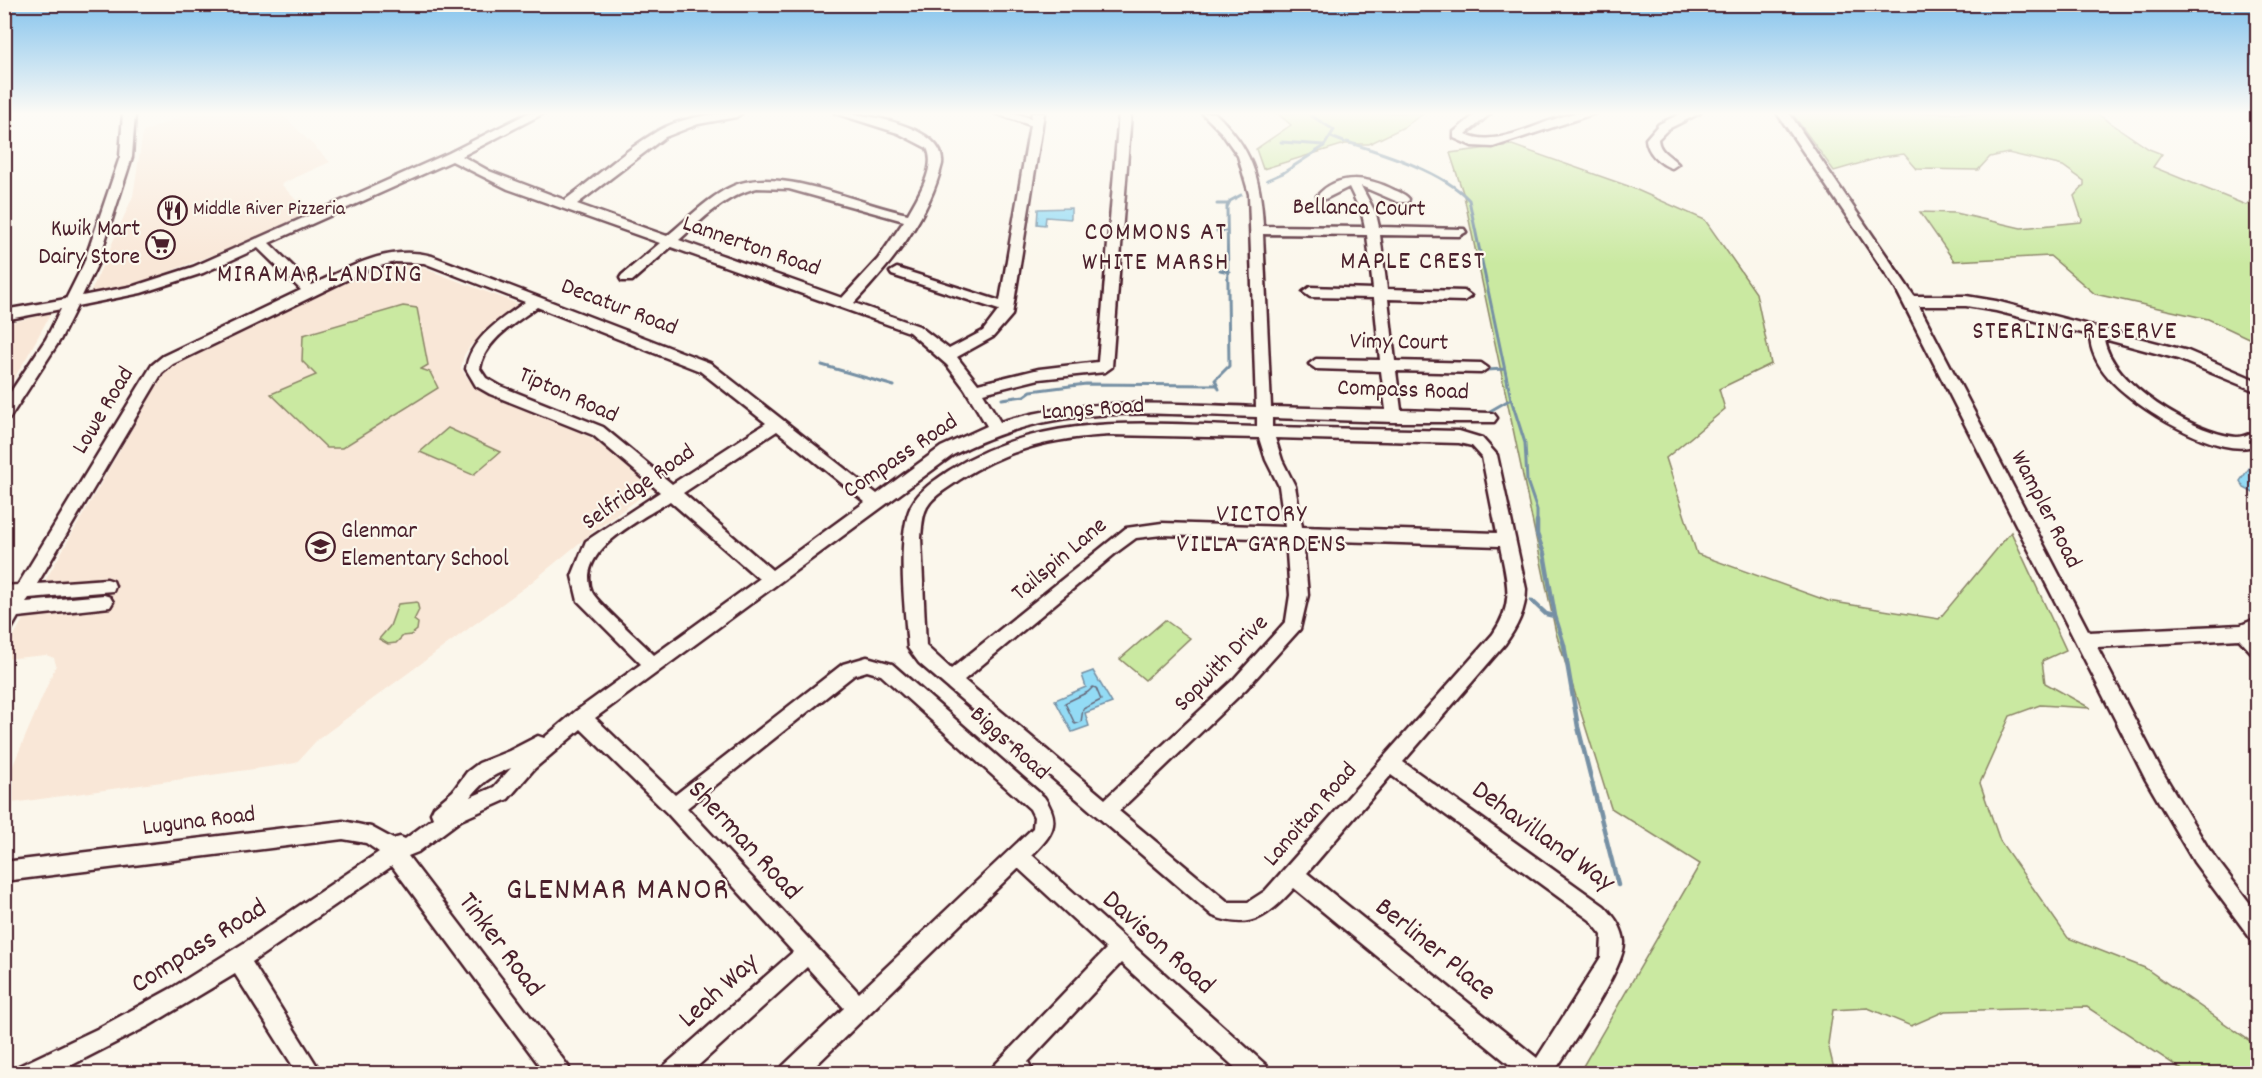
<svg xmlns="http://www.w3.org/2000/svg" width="2262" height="1078" viewBox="0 0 2262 1078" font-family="Dekko,sans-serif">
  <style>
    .built { fill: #f9e7d7 }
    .green { fill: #cae9a1; stroke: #8a8466; stroke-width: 1.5 }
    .water { fill: #93dbf5; stroke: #7690a4; stroke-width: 1.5 }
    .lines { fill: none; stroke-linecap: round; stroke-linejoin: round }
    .shore { stroke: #676a7c; stroke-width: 1.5 }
    .stream-far1 { stroke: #7690a4; stroke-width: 3 }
    .stream { stroke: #7690a4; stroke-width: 4.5 }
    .minor-casing { stroke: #4a1f2b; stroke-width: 5 }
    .minor { fill: #fbf7ec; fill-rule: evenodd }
    .labels { text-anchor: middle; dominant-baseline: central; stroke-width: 4.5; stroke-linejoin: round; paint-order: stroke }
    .far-poi-label { font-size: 20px; fill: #4a1f2b; stroke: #fbf7ec; text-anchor: start }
    .street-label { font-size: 24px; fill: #4a1f2b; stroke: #fbf7ec }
    .poi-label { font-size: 24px; fill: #4a1f2b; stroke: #fbf7ec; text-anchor: end }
    .neighbourhood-label { font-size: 26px; letter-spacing: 1.5px; fill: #4a1f2b; stroke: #fbf7ec }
    .near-street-label { font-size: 28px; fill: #4a1f2b; stroke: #fbf7ec }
    .near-neighbourhood-label { font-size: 32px; letter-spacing: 1.5px; fill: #4a1f2b; stroke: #fbf7ec }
  </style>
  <rect width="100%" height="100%" fill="#fbf7ec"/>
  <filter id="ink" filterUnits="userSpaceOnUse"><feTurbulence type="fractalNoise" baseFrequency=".0167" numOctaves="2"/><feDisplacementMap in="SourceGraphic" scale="12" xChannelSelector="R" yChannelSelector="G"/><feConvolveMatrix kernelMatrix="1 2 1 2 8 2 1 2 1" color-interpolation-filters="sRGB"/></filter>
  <g filter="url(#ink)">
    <path class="built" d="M189 113H281L330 162 281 184 310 215 244 243 147 280 89 296 133 196 143 132Z
      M393 262H407L519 304 471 345 464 355 461 368 468 379 488 394 569 426 607 447 652 489 594 531 528 585 317 740 296 763 5 804V784L56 665 54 658 46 655 5 659V651L164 373 185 357 374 268Z
      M51 313 27 357 5 393V324Z"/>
    <path class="green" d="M1277 113H1424L1404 127 1369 144H1345L1263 169 1256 149 1291 125Z
      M1792 113H2096L2149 149 2162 154 2153 167 2246 205 2257 194V342L2208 319 2095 294 2050 256 1954 261 1920 212 1956 213 2021 228 2081 222 2082 220 2074 196 2084 185V181L2063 166 2008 153 1990 157 1978 170 1917 169 1904 154 1882 157 1834 171Z
      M1512 145 1628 186 1705 220 1756 293 1771 364 1719 389 1725 409 1666 458 1697 554 1828 601 1939 619 2011 532 2066 650 2042 661 2045 683 2090 708 2040 705 2010 716 1980 783 2000 841 2068 938 2145 968 2257 1046V1073H2187L2087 1007 1945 1011 1911 1026 1868 1008 1833 1010 1828 1044 1835 1073H1579L1700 864 1611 808 1556 633 1464 196 1450 153Z
      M403 306 417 308 428 365 421 369 430 372 438 388 342 448H327L271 394 316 375 302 361 303 335Z
      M448 428 500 452 473 475 420 452Z
      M417 602 419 610 414 620 418 623 417 630 411 635 403 636 396 643 388 644 379 639 390 626 398 604Z
      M1165 620 1190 638 1145 680 1120 659Z"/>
    <path class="water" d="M1071 208V219L1046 217 1045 225 1037 224 1038 209Z
      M2257 457 2258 495H2257L2244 488 2240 481Z
      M1093 671 1112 703 1085 713 1089 726 1072 732 1055 700 1086 687 1082 675Z"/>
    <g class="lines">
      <path class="shore" d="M1093 687 1096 688 1101 700 1083 709 1081 722 1075 724 1065 703 1088 692Z"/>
      <path class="stream-far1" d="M1307 113 1334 130 1324 146
        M1331 137 1344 142
        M1281 142 1324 145
        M1347 142C1383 153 1444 172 1469 200L1511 399 1525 443 1527 481 1537 510V523
        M1267 180 1283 173 1323 147
        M1217 204H1228
        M1217 231H1227
        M1220 270 1229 272
        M822 365 894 386
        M1487 370 1504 369
        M1219 389 1215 380 1229 366 1227 207 1230 201 1241 195
        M1002 399 1024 396 1031 391 1086 384 1216 385
        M1490 411 1511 399"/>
      <path class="stream" d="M1537 521V534L1544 554 1555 616 1564 645 1578 727 1618 885
        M1532 601 1546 614 1554 616"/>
      <defs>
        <path id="minor" d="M123 113H135L132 157 98 263 82 296 134 286 193 267 449 153 528 113H544L462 156 489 171 565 200C595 178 624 151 656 132 681 117 713 113 742 113L736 117 698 124 665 137 577 204 667 236C688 219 708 197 733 186 779 165 860 205 908 214 918 196 937 167 927 148L898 133 835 113C863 113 946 126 942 164 929 218 892 263 854 303L919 326 949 349 983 331 999 310 892 275 890 272 897 268 1000 301 1030 125 994 113H1014L1031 118 1032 113H1044L1012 315 993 337 957 357 978 384 1039 369 1098 362 1119 113H1131L1112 367 1105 372 1039 379 983 393 1000 422C1087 396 1168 404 1256 407L1249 194 1238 156 1221 132 1202 113H1215C1251 147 1261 178 1263 226L1365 227 1362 214 1349 187 1323 200 1317 196C1338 172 1368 177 1394 190 1399 192 1405 194 1409 199L1408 202H1398L1361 186 1376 214 1379 227 1464 229 1466 232 1459 236 1380 235 1387 289 1464 291 1471 296 1464 301 1388 299 1395 361 1481 363 1488 368 1481 373 1396 371 1401 410 1489 413 1494 414 1497 418 1494 422H1394L1272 418V427L1459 431 1482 438 1497 455 1526 589C1526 610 1517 627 1505 644L1403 762 1604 906C1614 916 1623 928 1624 942 1625 968 1569 1048 1553 1074H1521L1294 888C1269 916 1250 931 1213 916L919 663 908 648C905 612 897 544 909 511 916 492 934 481 950 470 1046 410 1149 424 1257 427V417C1144 414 1057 401 953 455L595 718 675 795 843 664 867 657 892 664 1044 797C1062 823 1052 835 1032 855L1267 1066 1270 1074H1242L1121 963 1028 1062 1035 1074H991L994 1066 1106 949 1018 868 807 1074H780L783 1066 844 1008 807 967 689 1074H661L664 1066 793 952 667 813 581 729 534 769 508 799 461 820 418 852 408 856 568 1066 571 1074H546L392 866 252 962 322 1074H298L235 974 150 1025 74 1064 53 1074H16L19 1066 97 1029 172 988 244 943 379 852 366 843 343 839 4 881V862L343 821 371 827 393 839 400 837 405 839 433 818 431 813 434 807 453 791 467 772 479 763 509 751 538 736 544 738 576 711 641 664 578 601 572 576 586 541 660 492 593 435 490 394 476 386 466 369C470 338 501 320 525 302L424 263 395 262 369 269 173 364 162 373 37 584 107 579 113 581 115 586 113 591 29 598 26 602 104 595 110 597 113 602 110 607 18 617 10 631 4 633V604L10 599 4 600V586L18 585 152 365 163 356 301 290 258 248 203 273 141 293 77 306 60 340 9 419 4 420V402L46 339 61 309 4 320V310L66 299 84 263 120 157ZM452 161 508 189 660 243 622 275 620 278 622 281H632L671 247 909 332 947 365 965 389 987 426 941 447 877 494 710 363 432 256C388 244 350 267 312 285L269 243ZM757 188 789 189 904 221 878 259 842 298 679 240C702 220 725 195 757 188ZM1263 234 1367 235 1373 289 1310 287 1303 292 1310 297 1374 298 1380 360 1316 359 1309 364 1316 369 1381 371 1386 410 1271 407ZM537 307 700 371 766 423 672 484 603 427 500 386 486 378 480 369C484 340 516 323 537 307ZM777 431 865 502 772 570 683 493ZM1110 435 1259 438 1266 460 1279 486 1285 527 1162 523 1126 528 951 669 926 646 921 538C922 528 922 516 927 507 934 495 948 488 959 480 1008 449 1051 438 1110 435ZM1275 438 1459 443 1472 446 1482 457 1497 533 1302 527 1295 486 1282 460ZM670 501 759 579 654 655C643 643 596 602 592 592 574 550 643 519 670 501ZM1162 535 1286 539 1290 595 1286 621 1234 679 1105 799 964 680 1117 552 1136 538ZM1303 540 1500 546C1507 582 1515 602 1493 634L1265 891 1248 902H1228L1119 811 1246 689 1300 629 1308 595ZM867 671 881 675 1030 809 1034 817 1033 828 859 993 687 808 854 675ZM511 768 494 787 471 797C483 781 493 775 511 768ZM1391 775 1590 920 1602 935 1601 957 1537 1058 1307 873Z
          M1477 113H1491L1466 134C1498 150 1544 118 1577 113 1583 112 1590 113 1596 113L1493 147 1472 146 1454 138V132Z
          M1682 113H1700L1668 129 1658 139C1659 152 1670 155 1678 164L1672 168C1659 164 1647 152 1646 139L1659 124Z
          M1777 113H1789L1914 296H1966L1996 301 2188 351 2258 381V392L2178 359 2104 339C2111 384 2193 433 2236 437 2245 437 2249 433 2258 431V444C2222 463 2131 405 2108 377 2098 365 2090 351 2090 335L1996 311 1966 306H1919L2089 632 2241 625 2258 618V655L2252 653 2239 639 2097 647 2160 768 2208 848 2258 914V942L2251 939 2194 862 2146 780 1896 289Z"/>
      </defs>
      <use href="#minor" class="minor-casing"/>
      <use href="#minor" class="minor"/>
    </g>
  </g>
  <linearGradient id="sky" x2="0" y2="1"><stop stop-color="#86c4ed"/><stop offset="0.43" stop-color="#fdfbf6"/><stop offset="1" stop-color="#fdfbf6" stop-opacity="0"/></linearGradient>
  <rect width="2262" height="264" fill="url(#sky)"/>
  <defs>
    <symbol id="restaurant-ring" viewBox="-11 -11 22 22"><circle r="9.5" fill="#fbf7ec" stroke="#4a1f2b" stroke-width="1.5"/><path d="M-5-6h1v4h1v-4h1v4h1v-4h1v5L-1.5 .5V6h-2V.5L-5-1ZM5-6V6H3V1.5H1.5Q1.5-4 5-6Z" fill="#4a1f2b"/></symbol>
    <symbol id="supermarket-ring" viewBox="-11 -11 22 22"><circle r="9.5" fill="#fbf7ec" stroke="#4a1f2b" stroke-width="1.5"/><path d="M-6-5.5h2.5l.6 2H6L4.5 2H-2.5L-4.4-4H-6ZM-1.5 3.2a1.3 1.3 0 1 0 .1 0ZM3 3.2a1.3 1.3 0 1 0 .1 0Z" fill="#4a1f2b"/></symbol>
    <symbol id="school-ring" viewBox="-11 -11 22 22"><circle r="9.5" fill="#fbf7ec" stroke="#4a1f2b" stroke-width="1.5"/><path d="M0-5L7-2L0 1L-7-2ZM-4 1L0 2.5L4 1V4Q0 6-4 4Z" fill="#4a1f2b"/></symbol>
  </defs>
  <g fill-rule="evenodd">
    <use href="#restaurant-ring" x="156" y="194" width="33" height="33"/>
    <use href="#supermarket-ring" x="144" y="228" width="33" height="33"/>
    <use href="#school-ring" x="304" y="530" width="33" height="33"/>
  </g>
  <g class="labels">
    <g class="far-poi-label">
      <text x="193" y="210">Middle River Pizzeria</text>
    </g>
    <g class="street-label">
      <text transform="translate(1359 209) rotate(1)">Bellanca Court</text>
      <text transform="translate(751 247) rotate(19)">Lannerton Road</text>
      <text transform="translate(619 308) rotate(21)">Decatur Road</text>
      <text transform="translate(1399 343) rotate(1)">Vimy Court</text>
      <text transform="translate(1403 391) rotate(2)">Compass Road</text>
      <text transform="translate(568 396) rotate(24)">Tipton Road</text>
      <text transform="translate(1093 410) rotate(-4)">Langs Road</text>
      <text transform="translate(104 411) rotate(-59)">Lowe Road</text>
      <text transform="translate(901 457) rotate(-34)">Compass Road</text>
      <text transform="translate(639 488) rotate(-35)">Selfridge Road</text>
      <text transform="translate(2045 510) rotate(63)">Wampler Road</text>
      <text transform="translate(1060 560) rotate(-40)">Tailspin Lane</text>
      <text transform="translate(1222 664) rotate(-46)">Sopwith Drive</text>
      <text transform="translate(1009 744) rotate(42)">Biggs Road</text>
      <text transform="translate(1311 815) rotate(-49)">Lanoitan Road</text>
      <text transform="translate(199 822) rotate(-7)">Luguna Road</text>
    </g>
    <g class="poi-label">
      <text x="140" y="230">Kwik Mart<tspan x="140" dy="28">Dairy Store</tspan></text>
      <text x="341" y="532" text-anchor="start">Glenmar<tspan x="341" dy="28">Elementary School</tspan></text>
    </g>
    <g class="neighbourhood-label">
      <text x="1156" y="233">COMMONS AT<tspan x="1156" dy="30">WHITE MARSH</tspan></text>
      <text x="1413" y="262">MAPLE CREST</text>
      <text x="320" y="275">MIRAMAR LANDING</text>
      <text x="2075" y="332">STERLING RESERVE</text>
      <text x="1262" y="515">VICTORY<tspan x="1262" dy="30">VILLA GARDENS</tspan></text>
    </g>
    <g class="near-street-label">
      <text transform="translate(1542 838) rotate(36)">Dehavilland Way</text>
      <text transform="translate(743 842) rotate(47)">Sherman Road</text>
      <text transform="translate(1157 944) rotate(42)">Davison Road</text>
      <text transform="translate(499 946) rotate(53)">Tinker Road</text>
      <text transform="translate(200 948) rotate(-32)">Compass Road</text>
      <text transform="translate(1434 951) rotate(39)">Berliner Place</text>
      <text transform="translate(720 992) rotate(-42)">Leah Way</text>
    </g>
    <g class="near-neighbourhood-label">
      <text x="618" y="892">GLENMAR MANOR</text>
    </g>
  </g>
  <rect width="2262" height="1078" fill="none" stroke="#fbf7ec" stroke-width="24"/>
  <rect x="12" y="12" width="2238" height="1054" fill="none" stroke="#4a1f2b" stroke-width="2" filter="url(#ink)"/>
</svg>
